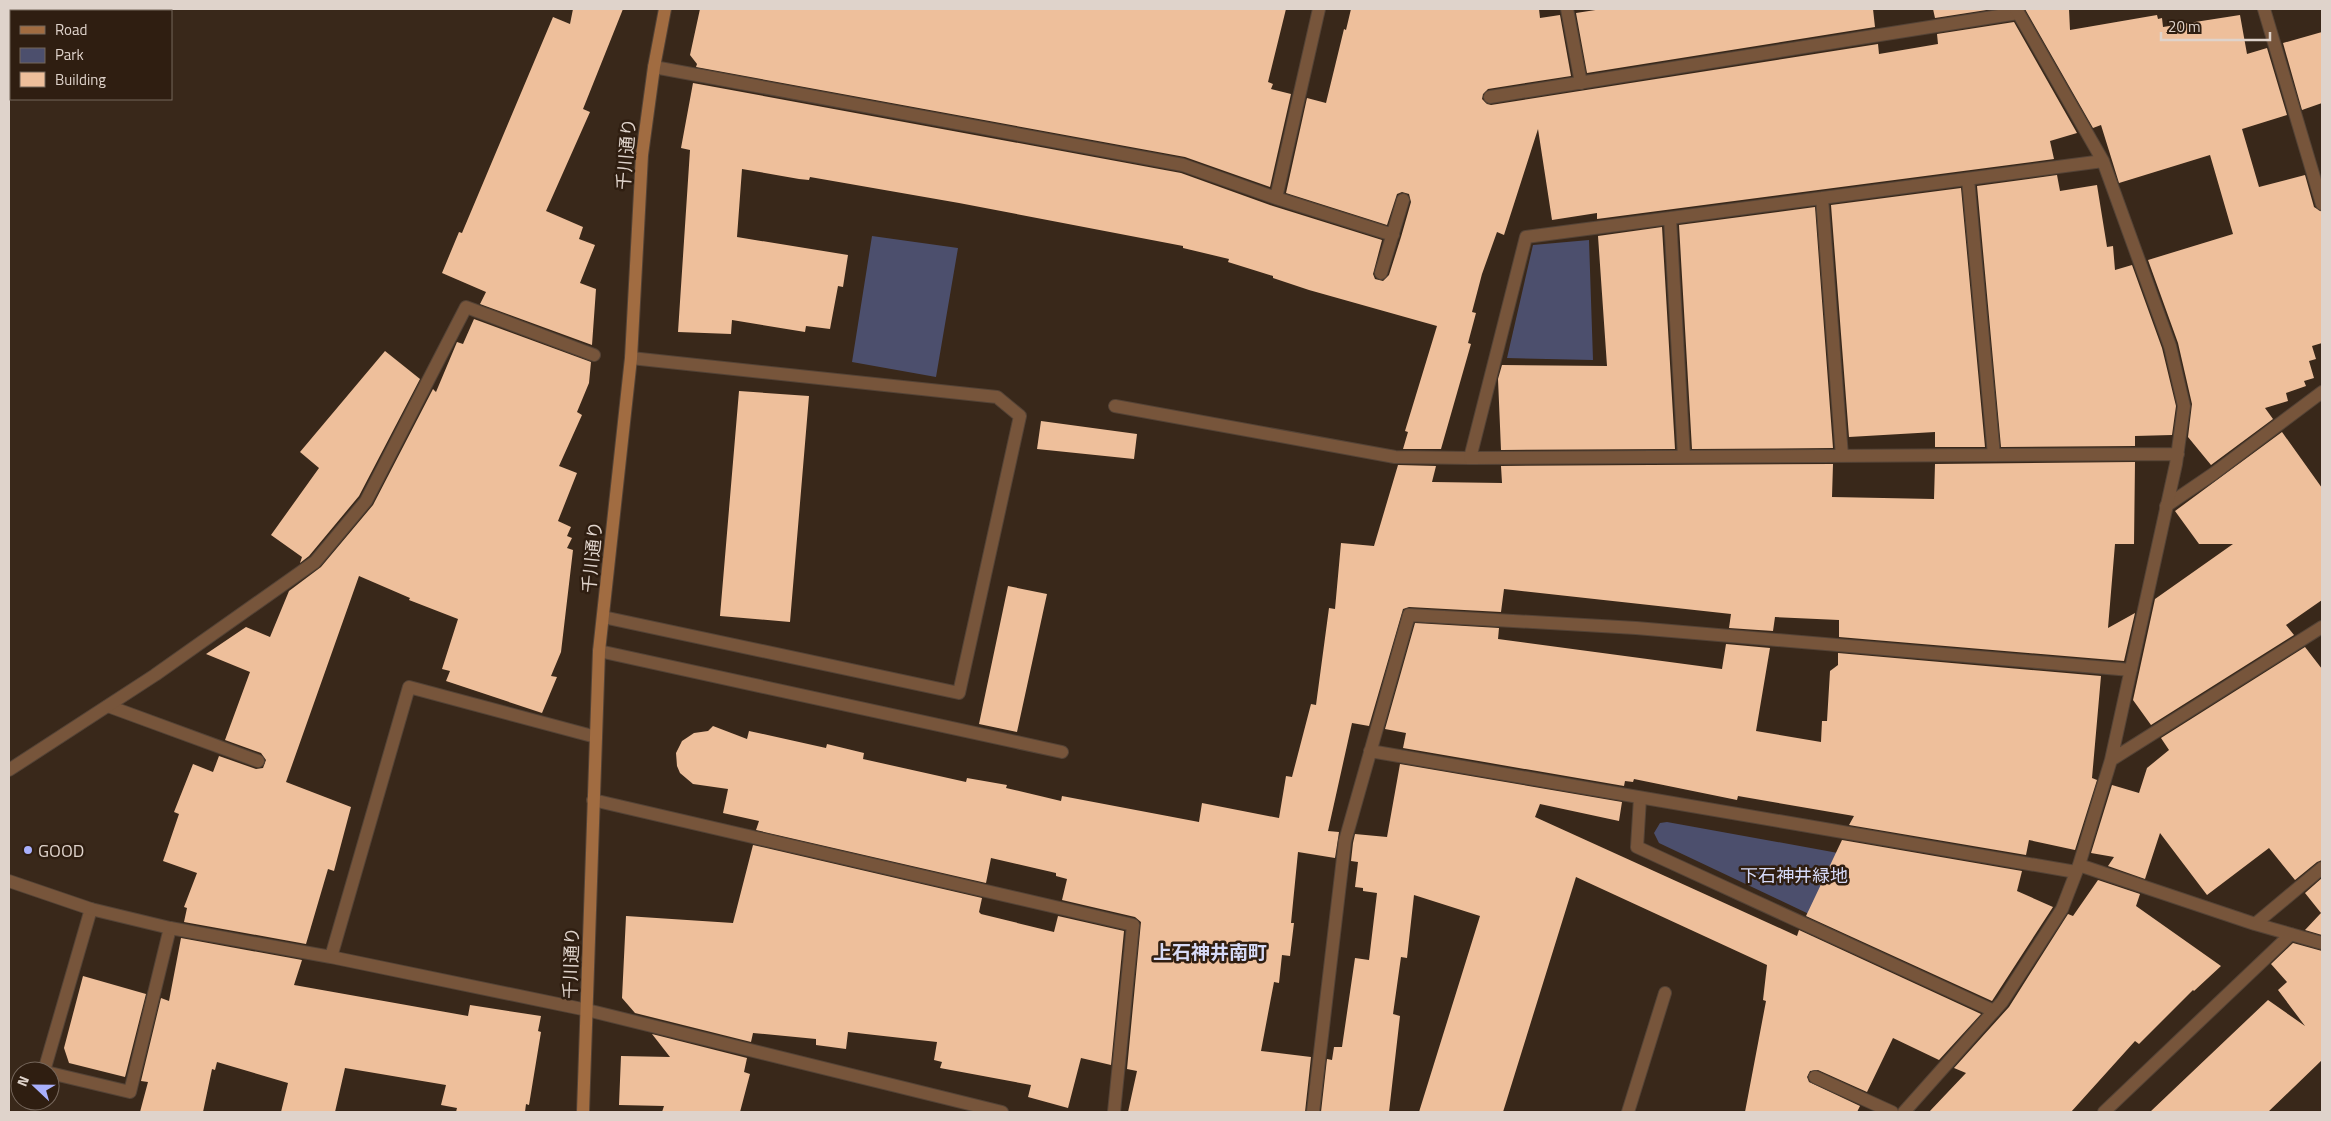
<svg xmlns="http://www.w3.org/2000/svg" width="2331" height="1121" viewBox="0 0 2331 1121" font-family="'Titillium Web','Noto Sans JP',sans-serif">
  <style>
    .green { fill: #4c4f6d }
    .building { fill: #eebf9b }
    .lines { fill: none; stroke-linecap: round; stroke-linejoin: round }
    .lane-casing { stroke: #544336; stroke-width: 14 }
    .street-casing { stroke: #544336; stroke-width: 14 }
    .secondary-casing { stroke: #544336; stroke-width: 14 }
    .lane { stroke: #77553b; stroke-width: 12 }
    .street { stroke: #77553b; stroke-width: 12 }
    .secondary { stroke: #a16c41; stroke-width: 12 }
    .rail { stroke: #b5a89e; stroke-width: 4; stroke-dasharray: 6 6; stroke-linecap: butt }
    .poi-dot { fill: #a9b0fc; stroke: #2f1e11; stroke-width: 2 }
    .labels { text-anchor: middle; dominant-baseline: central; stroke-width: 5; stroke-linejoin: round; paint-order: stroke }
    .street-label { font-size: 18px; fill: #dfd3cb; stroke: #2f1e11 }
    .poi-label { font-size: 18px; fill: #dfd3cb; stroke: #2f1e11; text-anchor: start }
    .park-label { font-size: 18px; fill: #d7dbf9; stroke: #2f1e11 }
    .neighbourhood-label { font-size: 19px; font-weight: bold; fill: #d7dbf8; stroke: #2f1e11 }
  </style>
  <rect width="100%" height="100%" fill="#39281a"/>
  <path class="green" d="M872 236 958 248 936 377 852 362Z
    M1589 240 1593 360 1507 358 1533 245Z
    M1667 822 1838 853 1811 915 1659 843 1654 833 1660 823Z"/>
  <path class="building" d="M573 9H623L583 109 590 112 546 211 583 227 579 239 595 245 580 283 596 289 592 345 480 304 486 292 442 273 459 232 462 233 553 17 570 24Z
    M700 9H1286L1268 82 1273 84 1271 89 1291 94 1270 187 1185 157 696 67 697 64 690 55Z
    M1351 9H1539L1540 18 1560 15 1571 76 1488 89 1483 94 1482 99 1487 104 1491 105 1878 44 1879 54 1938 44 1937 34 2014 22 2077 133 2050 141 2054 159 1597 219V213L1552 220 1538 129 1504 235 1497 232 1482 274 1472 312 1476 313 1468 343 1471 344 1441 449H1403L1408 432 1405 431 1437 326 1309 290 1273 278V276L1228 262 1229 259 1183 248V246L959 203 810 177 809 180 799 179 742 169 737 237 848 255 843 287 838 286 830 329 806 326 805 332 732 320 731 334 678 332 690 150 681 148 693 83 1181 173 1273 206 1382 240 1373 274 1375 279 1383 281 1389 275 1401 237 1411 202 1409 194 1402 192 1397 194 1387 225 1286 193 1307 98 1326 103 1344 29 1346 30Z
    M1602 9H1873L1875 27 1587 73 1576 13Z
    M1933 9H1993L1935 18Z
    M2025 9H2069L2070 30 2157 15 2158 19 2162 18 2163 27 2240 15 2247 54 2267 48 2287 115 2242 129 2259 187 2305 175 2314 207 2322 212V343L2312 346 2316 359 2309 361 2314 378 2304 381 2306 386 2286 393 2288 401 2265 408 2273 419 2211 465 2188 437 2192 404 2178 343 2148 260 2233 234 2210 155 2119 183 2101 125 2093 128Z
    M2322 32V103L2302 110 2283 43Z
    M2057 175 2060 191 2097 185 2107 247 2113 246 2115 270 2132 265 2162 348 2176 406 2172 435 2135 436V446L2001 447 1977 186Z
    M1961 188 1985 447H1935V432L1849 437 1831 205Z
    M1815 207 1833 448 1692 449 1679 225Z
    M1662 227 1675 449 1501 450 1498 379 1502 365 1607 366 1598 236Z
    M474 319 591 362 589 383 577 412 582 415 559 466 577 473 558 521 571 527 567 536 572 538 567 548 573 550 561 652 551 676 557 677 542 713 446 681 450 671 442 669 458 619 409 600 410 598 359 576 286 782 351 807 334 871 328 869 306 944 184 922 187 908 184 907 197 873 163 861 179 814 174 812 193 764 213 772 219 756 256 769 263 768 266 760 261 753 225 740 250 672 206 654 246 627 270 637 289 591 321 567 373 505 433 389 436 392 457 342 463 344Z
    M385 351 420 379 359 496 309 556 300 563 302 557 271 535 319 468 300 452Z
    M739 391 809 396 790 622 720 616Z
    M1041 421 1137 434 1134 459 1037 449Z
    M2282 432 2322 488V600L2286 625 2294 635 2151 725 2133 700 2155 599 2233 544H2199L2175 511Z
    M2135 462 2134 544H2115L2108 628 2135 613 2124 661 1839 637V620L1775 617 1773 631 1729 628 1731 614 1504 589 1501 612 1409 607 1403 609 1369 726 1352 723 1328 831 1339 832 1335 858 1298 852 1291 923H1294L1290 956 1282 955 1279 983 1274 982 1261 1051 1311 1057 1305 1112H1128L1137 1071 1127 1069 1141 922 1135 917 1062 900 1067 879 1056 876V873L991 858 986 883 756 830 759 821 723 813 728 789 693 784 680 773 677 766 676 753 682 741 694 733 708 731 713 726 747 739 749 731 826 748 827 744 864 753 863 759 966 782 967 778 1007 785 1006 788 1061 801 1062 796 1199 822 1202 803 1279 818 1286 776 1292 777 1311 704 1316 705 1329 608 1335 609 1341 543 1374 546 1398 465 1436 466 1432 482 1502 483 1501 466 1833 464 1832 497 1934 499 1935 464Z
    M1008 586 1047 594 1017 732 979 724Z
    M1415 623 1499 628 1498 639 1722 669 1726 644 1770 648 1756 731 1821 742 1822 721H1827L1830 671 1838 665V653L2101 676 2092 778 2097 780 2075 850 2029 840 2026 855 1849 825 1854 816 1738 796 1737 800 1634 779 1633 782 1625 781 1624 786 1403 748 1406 733 1385 729Z
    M2305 647 2322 669V860L2317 862 2295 880 2269 848 2207 895 2160 833 2145 879 2108 866 2114 857 2091 853 2112 785 2139 793 2147 768 2169 750 2161 738Z
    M1400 764 1622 802 1619 821 1540 804 1535 817 1797 936 1799 930 1981 1014 1939 1060 1893 1038 1867 1092 1818 1070 1810 1071 1807 1077 1809 1082 1860 1106 1857 1112H1745L1766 1001 1763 1000 1767 965 1576 877 1503 1112H1419L1480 916 1414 895 1407 958 1401 957 1393 1014 1400 1016 1389 1112H1321L1327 1059 1332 1060 1334 1047H1342L1355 958 1369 960 1377 893 1363 891V888L1355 887 1358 862 1351 861 1353 843 1355 834 1387 837Z
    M1842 840 2022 871 2017 891 2053 907 1992 1001 1806 916Z
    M753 845 982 898 979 912 981 914 1054 932 1058 916 1124 931 1111 1065 1081 1058 1068 1108 1028 1097 1031 1085 940 1068 942 1062 934 1060 937 1042 848 1032 846 1049 816 1045V1039L753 1033 751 1042 635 1013 622 998 626 916 733 923Z
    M2322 878V935L2305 930 2321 913 2305 893Z
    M2098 880 2140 894 2136 906 2221 966 2194 991 2193 990 2139 1044 2135 1041 2071 1112H1929L1966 1073 1954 1068 2009 1007 2068 914 2073 916Z
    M181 938 302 960 294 985 468 1016 470 1005 541 1016 538 1031 541 1032 529 1105 526 1104 525 1112H456L457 1108 441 1105 446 1085 345 1068 335 1112H281L288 1083 217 1062 215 1070 212 1069 203 1112H140L148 1082 141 1081 161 998 169 1001Z
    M2293 943 2322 951V1060L2268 1112H2150L2268 1000 2305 1026 2278 990 2287 982 2271 964Z
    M83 976 146 994 125 1077 69 1063 64 1048Z
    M652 1034 747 1058 744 1072 750 1074 740 1112H662L664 1106 619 1105 621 1056 670 1057Z"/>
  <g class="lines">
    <defs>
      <path id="lane" d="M1567 9 1581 83
        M1490 97 2018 13
        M1115 406 1395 457 1470 458
        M2166 506 2213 474 2322 392
        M599 651 1062 752
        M108 706 258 761
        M1640 798 1637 847 1994 1011
        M44 1071 91 909
        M50 1073 130 1092 170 928
        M1815 1077 1892 1112"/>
      <path id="street" d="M2264 9 2322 204
        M654 67 1183 165 1276 198 1393 235
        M2103 161 1526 237 1470 458 2178 454
        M1968 179 1994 455
        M1276 198 1319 9
        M1822 198 1842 456
        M1670 218 1684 457
        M1381 273 1403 200
        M603 617 959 693 1020 416 997 397 631 358
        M1370 751 2076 872
        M2111 760 2322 627
        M9 770 155 675 315 562 366 501 466 307 594 355
        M593 800 1133 925 1114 1112
        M2079 865 2255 924 2322 943
        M9 881 91 909 170 928 331 957 587 1010 1002 1112
        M2255 924 2322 868
        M331 957 409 687 596 737
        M1313 1112 1345 841 1409 615 1636 628 2131 670
        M1628 1112 1665 993
        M1904 1112 2002 1002 2062 909 2079 865 2111 760 2176 464 2184 406 2170 346 2103 161 2016 9
        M2104 1112 2291 934"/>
      <path id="secondary" d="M583 1112 599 651 631 358 642 155 654 67 665 9"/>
    </defs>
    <use href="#lane" class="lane-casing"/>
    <use href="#street" class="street-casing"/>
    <use href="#secondary" class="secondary-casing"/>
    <use href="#lane" class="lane"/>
    <use href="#street" class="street"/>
    <use href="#secondary" class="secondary"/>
    <path class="rail" d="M24 11 26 9
      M9 40 11 35"/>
  </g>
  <circle class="poi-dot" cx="28" cy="850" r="5"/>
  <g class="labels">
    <g class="street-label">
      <text transform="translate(626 154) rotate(-85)">千川通り</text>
      <text transform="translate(592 557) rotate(-84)">千川通り</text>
      <text transform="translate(571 963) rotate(-88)">千川通り</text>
    </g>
    <g class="poi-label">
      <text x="38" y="850">GOOD</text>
    </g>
    <g class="park-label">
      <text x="1794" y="875">下石神井緑地</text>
    </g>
    <g class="neighbourhood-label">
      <text x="1210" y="951">上石神井南町</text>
    </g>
  </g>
  <rect width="2331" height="1121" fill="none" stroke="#dfd3cb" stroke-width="20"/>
  <rect x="10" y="10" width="162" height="90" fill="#2f1e11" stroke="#75665b"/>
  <rect x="20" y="26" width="25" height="8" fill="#a16c41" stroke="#75665b"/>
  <text x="55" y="35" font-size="15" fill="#dfd3cb">Road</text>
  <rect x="20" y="48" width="25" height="15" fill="#4c4f6d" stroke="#75665b"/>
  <text x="55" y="60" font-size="15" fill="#dfd3cb">Park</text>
  <rect x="20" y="72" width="25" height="15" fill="#eebf9b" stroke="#75665b"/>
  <text x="55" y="85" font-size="15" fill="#dfd3cb">Building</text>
  <g transform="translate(35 1086) rotate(292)"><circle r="24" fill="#2f1e11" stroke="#75665b"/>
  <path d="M0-4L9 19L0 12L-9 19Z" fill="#a9b0fc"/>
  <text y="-8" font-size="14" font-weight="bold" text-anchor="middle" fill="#dfd3cb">N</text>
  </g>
  <path d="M2161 32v8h109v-8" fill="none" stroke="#dfd3cb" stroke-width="2.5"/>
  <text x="2168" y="32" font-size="15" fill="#dfd3cb" stroke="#2f1e11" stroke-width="4" paint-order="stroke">20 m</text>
</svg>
